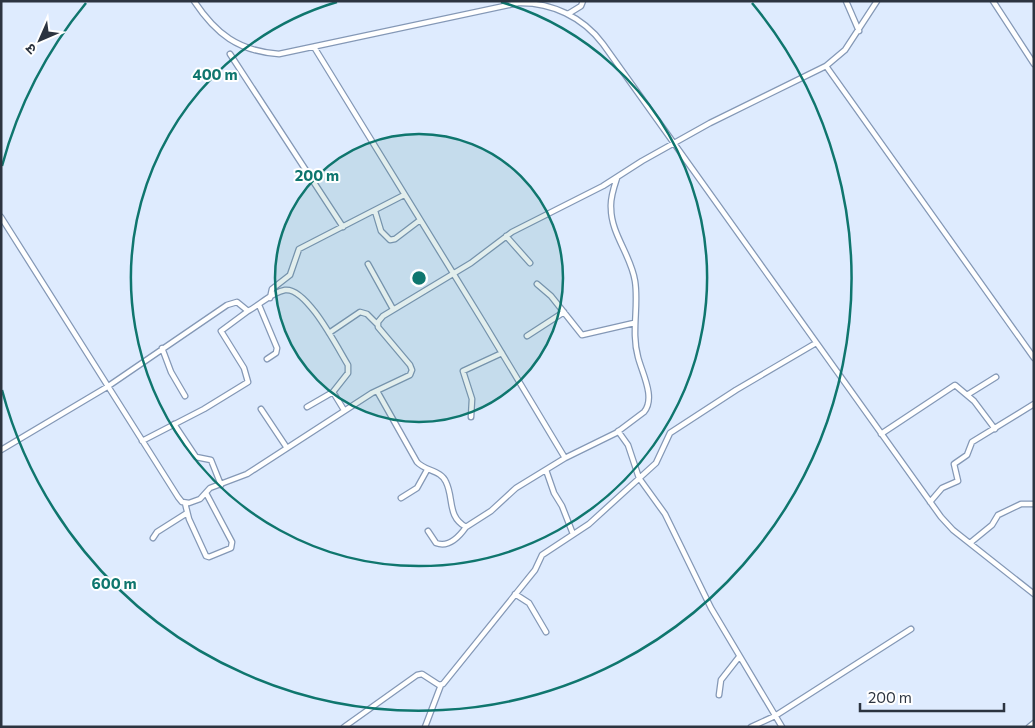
<svg xmlns="http://www.w3.org/2000/svg" width="1035" height="728" viewBox="0 0 1035 728" font-family="Commissioner,'Noto Sans Devanagari',sans-serif">
  <style>
    .lines { fill: none; stroke-linecap: round; stroke-linejoin: round }
    .minor-casing { stroke: #8498b6; stroke-width: 7 }
    .minor { stroke: #fff; stroke-width: 4.5 }
    .ring { fill: none; stroke: #0f766e; stroke-width: 2.5 }
    .centre { fill: #0f766e; stroke: #fff; stroke-width: 2.5 }
    .ring-label { font-size: 15px; text-anchor: middle; font-weight: bold; fill: #0f766e; stroke: #fff; stroke-width: 4; stroke-linejoin: round; paint-order: stroke }
  </style>
  <rect width="100%" height="100%" fill="#deebfe"/>
  <g class="lines">
    <defs>
      <path id="minor" d="M194 1C216 34 238 51 279 54L518 3C551 2 583 17 603 44L941 517 953 530 1034 594
        M846 1 859 31
        M993 1 1034 64
        M568 14 581 6 583 1
        M314 47 485 325 565 458
        M230 54 343 227
        M826 66 1034 358
        M375 211 381 231 390 240 395 239 420 220
        M1 217 178 497 182 502 189 503 200 499 210 488 247 474 372 393 410 375 412 370 410 365 378 327V322L383 316 471 263 512 232 603 186 642 161 710 123 826 66 845 50 877 1
        M506 236 530 263
        M368 264 393 309
        M537 284 551 296 582 335 634 323
        M270 298 272 289 290 275 299 249 404 195
        M259 305 277 348 276 353 267 359
        M329 333 360 312 367 314 377 324
        M527 336 564 312
        M162 348 171 372 185 396
        M377 391 417 462C425 471 441 470 446 482 454 498 447 517 466 527L491 511 516 488 565 458 616 433 644 412C656 398 642 373 638 357 631 332 639 306 635 281 631 255 611 234 611 208 610 198 614 187 617 178
        M967 395 996 377
        M307 407 333 392
        M261 409 287 448
        M471 417 472 399 463 371 502 353
        M174 424 196 457 211 460 221 485
        M618 431 628 445 639 478 665 514 711 608 782 727
        M881 434 955 385 974 401 995 429
        M142 441 204 409 248 382 244 368 221 331 248 311
        M1 450 107 387 227 305 237 302 248 311C260 305 272 292 285 290 307 287 338 349 348 365V373L333 392 344 410
        M546 470 554 493 562 506 573 534
        M401 498 417 488 427 470
        M930 502 942 488 958 481 954 464 967 455 972 442 1034 404
        M185 503 189 519 206 556 209 557 231 548 232 542 206 493
        M428 531 436 543C449 548 459 537 466 527
        M153 538 157 532 187 513
        M970 543 992 525 998 515 1021 504H1034
        M515 594 529 603 546 632
        M719 695 721 680 739 657
        M344 727 417 675 422 674 439 685 443 684 535 570 542 555 589 524 656 463 670 433 736 390 816 343
        M425 727 441 685
        M751 727 775 716 911 629
        M1029 727 1034 723"/>
    </defs>
    <use href="#minor" class="minor-casing"/>
    <use href="#minor" class="minor"/>
  </g>
  <circle cx="419" cy="278" r="144" fill="#0f766e" fill-opacity=".12"/>
  <g class="ring">
    <circle cx="419" cy="278" r="144"/>
    <path d="M501 2A288 288 0 1 1 337 2"/>
    <path d="M2 166A432 432 0 0 1 86 3M752 3A432 432 0 1 1 2 390"/>
  </g>
  <circle cx="419" cy="278" r="8" class="centre"/>
  <g class="ring-label">
    <text x="215" y="80">400 m</text>
    <text x="317" y="181">200 m</text>
    <text x="114" y="589">600 m</text>
  </g>
  <rect width="1035" height="728" fill="none" stroke="#2c3440" stroke-width="5"/>
  <g transform="translate(40 40) rotate(225)" stroke="#ffffff" stroke-width="4" paint-order="stroke">
  <path d="M0-4L9 19L0 12L-9 19Z" fill="#2c3440"/>
  <text y="-8" font-size="14" font-weight="bold" text-anchor="middle" fill="#2c3440">उ</text>
  </g>
  <path d="M860 703v8h144v-8" fill="none" stroke="#2c3440" stroke-width="2.5"/>
  <text x="868" y="703" font-size="15" fill="#2c3440" stroke="#ffffff" stroke-width="4" paint-order="stroke">200 m</text>
</svg>
